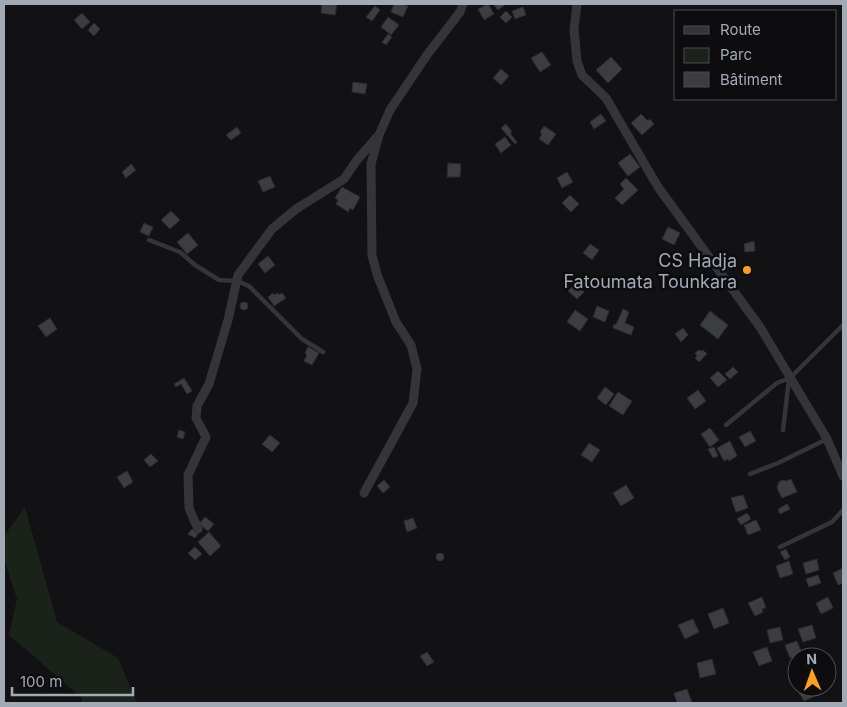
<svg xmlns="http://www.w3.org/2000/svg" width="847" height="707" viewBox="0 0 847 707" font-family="Inter,sans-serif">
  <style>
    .green { fill: #1a221a }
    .building { fill: #3c3d42; stroke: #2c2c30 }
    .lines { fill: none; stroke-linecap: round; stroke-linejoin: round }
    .service { stroke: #33353a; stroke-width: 4.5 }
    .minor { stroke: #33353a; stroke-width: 9 }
    .poi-dot { fill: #ff9f20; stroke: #0d0d0f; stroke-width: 2 }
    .labels { text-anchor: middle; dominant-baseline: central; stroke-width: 5; stroke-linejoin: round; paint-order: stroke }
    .poi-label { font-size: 18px; fill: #a2aab6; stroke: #0d0d0f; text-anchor: end }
  </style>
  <rect width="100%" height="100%" fill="#121214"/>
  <path class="green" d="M25 507 57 622 118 658 137 703H81L82 698 9 635 17 599 4 559V536Z"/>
  <path class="building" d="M322 4H337L335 15 321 13Z
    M394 4H402L408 6 403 17 391 12Z
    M488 4 494 14 484 20 478 9Z
    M493 4H506L498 10Z
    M375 6 380 10 372 21 366 17Z
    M523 7 526 15 515 19 512 11Z
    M506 11 512 17 506 23 500 17Z
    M82 13 90 22 82 29 74 20Z
    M388 17 399 25 391 35 381 27Z
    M94 23 100 29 94 36 88 30Z
    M388 34 392 37 386 45 382 42Z
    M542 52 551 65 540 72 531 58Z
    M611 57 622 69 608 83 596 70Z
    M501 69 509 76 501 85 493 78Z
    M353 82 367 84 365 94 352 92Z
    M601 114 606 121 594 129 590 122Z
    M641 114 648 121 650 119 654 124 642 135 631 123Z
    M506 124 512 132 510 133 517 142 515 144 501 128Z
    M544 126 556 134 548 145 539 139 542 134 540 132Z
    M237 127 241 133 231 140 226 135Z
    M505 137 511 145 501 153 495 144Z
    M630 154 640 167 628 176 618 163Z
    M448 163 461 164 460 177H447Z
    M131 164 136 170 126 178 122 172Z
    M567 172 573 182 562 188 557 178Z
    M270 176 275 187 263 192 258 181Z
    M626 178 638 190 622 205 615 198 624 189 620 184Z
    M342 187 360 197 353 210 350 208 348 212 336 204 338 200 335 198Z
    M570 195 579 204 571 212 562 203Z
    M171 211 180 220 170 229 161 220Z
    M144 223 153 227 149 236 140 232Z
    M668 227 680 233 674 245 662 239Z
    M188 233 198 245 187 254 177 242Z
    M754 241 755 251 745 252 744 244Z
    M590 244 599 250 592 260 583 253Z
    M268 256 275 265 265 273 258 264Z
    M575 284 584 292 577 299 568 291Z
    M273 293 274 295 278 293 279 295 282 293 286 298 274 306 268 297Z
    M240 306a4 4 0 1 1 8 0a4 4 0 1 1-8 0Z
    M597 306 609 311 605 322 593 317Z
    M623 309 629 312 625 323 634 327 631 335 613 328 614 324 616 325Z
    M575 310 588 319 580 331 567 322Z
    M710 311 728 325 718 339 700 325Z
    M50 318 57 329 46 337 38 326Z
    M683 328 688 335 681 342 675 334Z
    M308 347 319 353 312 365 304 361 307 355 305 353Z
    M699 350 701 351 703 350 707 354 699 362 695 358 697 356 695 353Z
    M733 367 738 372 730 379 725 374Z
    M718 371 727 380 718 387 710 378Z
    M184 378 192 391 187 394 181 384 176 387 174 384Z
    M605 387 614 394 606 405 597 398Z
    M698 390 706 401 695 409 687 398Z
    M618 392 632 401 623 415 609 406Z
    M710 428 719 440 710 447 701 434Z
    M179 430 185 432 183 439 177 437Z
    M750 431 756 441 745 447 739 437Z
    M270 435 280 443 272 452 262 444Z
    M730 441 737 456 729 461 728 459 724 461 717 448Z
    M589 443 600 450 592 462 581 455Z
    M714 447 718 456 713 458 708 449Z
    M151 454 158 461 150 467 144 460Z
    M127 471 133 482 124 488 117 477Z
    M791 479 797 492 782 498 777 488 779 482 782 480 786 481Z
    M384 480 390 487 383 493 377 486Z
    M626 485 634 498 621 506 613 493Z
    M743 495 748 508 736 512 731 498Z
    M787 504 790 509 780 514 778 509Z
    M747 513 751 519 741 525 737 519Z
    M205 517 214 524 208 531 199 524Z
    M413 518 417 528 407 532 404 521Z
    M756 520 761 530 748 535 744 525Z
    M192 529 198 534 195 538 188 534Z
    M209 532 221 546 210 556 198 542Z
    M195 547 202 554 195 560 188 553Z
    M786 549 790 557 785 560 780 552Z
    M436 557a4 4 0 1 1 8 0a4 4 0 1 1-8 0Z
    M817 559 819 570 806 574 803 563Z
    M789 561 793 574 780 578 776 566Z
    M843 568V583L838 585 833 573Z
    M818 575 821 583 809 587 806 579Z
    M762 597 766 608 762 609 763 612 755 616 748 603Z
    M828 597 833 608 821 614 816 603Z
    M723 608 729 623 714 629 708 614Z
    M693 619 699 632 685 639 678 625Z
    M812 625 816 638 803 642 798 629Z
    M780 627 783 640 770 643 767 630Z
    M797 641 802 654 790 658 785 645Z
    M767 647 772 661 759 666 753 652Z
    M427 652 434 662 427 666 420 656Z
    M712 659 716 674 700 678 697 663Z
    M808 687H815L819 694 804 701 799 693Z
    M687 689 692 703H677L674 693Z"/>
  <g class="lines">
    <path class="service" d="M149 240 180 252 195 265 219 280 237 281 249 286 302 339 323 352
      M726 425 777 383 790 378 843 325
      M783 430 789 379
      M750 474 778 463 827 439
      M780 547 832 522 843 510"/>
    <path class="minor" d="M577 4 574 29 577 61 582 75 606 98 658 187 760 327 827 439 843 476
      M364 493 413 403 417 369 411 345 396 322 378 277 372 256 371 164 379 135 390 110 427 55 460 12 463 4
      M198 529 189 508 188 475 206 437 196 418 197 406 209 384 228 320 238 275 272 229 296 209 344 179 357 160 377 137"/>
  </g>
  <circle class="poi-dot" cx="747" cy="270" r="5"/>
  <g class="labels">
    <g class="poi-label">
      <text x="737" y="260">CS Hadja<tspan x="737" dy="21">Fatoumata Tounkara</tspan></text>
    </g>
  </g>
  <rect width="847" height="707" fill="none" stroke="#a2aab6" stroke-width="10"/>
  <rect x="674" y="10" width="162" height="90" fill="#0d0d0f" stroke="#494c52"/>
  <rect x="684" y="26" width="25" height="8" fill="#33353a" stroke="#494c52"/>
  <text x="720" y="35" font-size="15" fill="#a2aab6">Route</text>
  <rect x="684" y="48" width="25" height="15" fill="#1a221a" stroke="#494c52"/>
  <text x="720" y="60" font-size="15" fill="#a2aab6">Parc</text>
  <rect x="684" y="72" width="25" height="15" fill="#3c3d42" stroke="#494c52"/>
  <text x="720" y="85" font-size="15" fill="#a2aab6">Bâtiment</text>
  <g transform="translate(812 672) rotate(358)"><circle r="24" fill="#0d0d0f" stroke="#494c52"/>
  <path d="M0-4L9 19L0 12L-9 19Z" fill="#ff9f20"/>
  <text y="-8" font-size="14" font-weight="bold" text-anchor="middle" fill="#a2aab6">N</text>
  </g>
  <path d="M12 687v8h121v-8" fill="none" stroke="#a2aab6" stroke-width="2.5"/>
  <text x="20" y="687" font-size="15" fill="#a2aab6" stroke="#0d0d0f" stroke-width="4" paint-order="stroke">100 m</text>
</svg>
